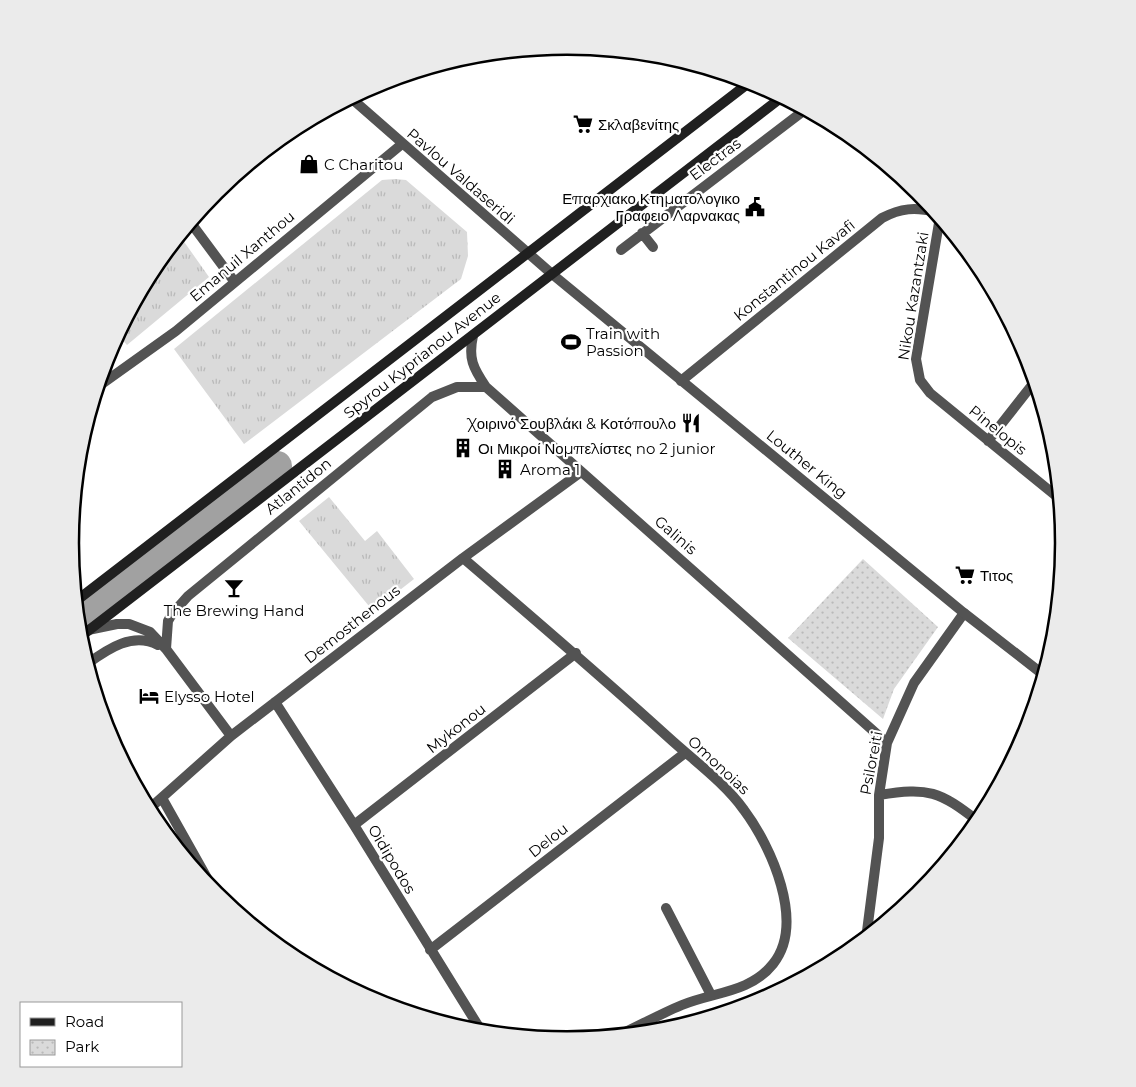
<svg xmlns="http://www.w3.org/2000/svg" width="1136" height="1087" viewBox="0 0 1136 1087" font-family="Montserrat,sans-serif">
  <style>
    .grass { fill: url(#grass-tufts) }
    .park { fill: url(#park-dots) }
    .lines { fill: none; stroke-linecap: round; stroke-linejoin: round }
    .river { stroke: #a1a1a1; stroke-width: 30 }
    .minor { stroke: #535353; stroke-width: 10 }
    .tertiary { stroke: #535353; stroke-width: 10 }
    .secondary { stroke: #202020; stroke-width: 10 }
    .labels { text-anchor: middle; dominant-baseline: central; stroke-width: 4.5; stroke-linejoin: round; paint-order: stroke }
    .poi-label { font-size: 15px; fill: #000; stroke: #fff; text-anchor: start }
    .street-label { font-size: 15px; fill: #000; stroke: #fff }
    .rim { fill: none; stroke: #000; stroke-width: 2.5 }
  </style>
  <defs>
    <pattern id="grass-tufts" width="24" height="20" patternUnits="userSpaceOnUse" patternTransform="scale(1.25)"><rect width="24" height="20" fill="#dadada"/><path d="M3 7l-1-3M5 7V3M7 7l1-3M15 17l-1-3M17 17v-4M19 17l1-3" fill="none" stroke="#b9b9b9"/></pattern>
    <pattern id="park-dots" width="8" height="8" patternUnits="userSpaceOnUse" patternTransform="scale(1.25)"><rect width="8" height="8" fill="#dadada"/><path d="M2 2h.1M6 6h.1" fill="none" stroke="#b9b9b9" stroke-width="1.8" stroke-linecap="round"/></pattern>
  </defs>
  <rect width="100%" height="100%" fill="#fff"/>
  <path class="grass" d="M395 179 406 180 467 232 468 256 461 279 244 444 174 349 382 180Z
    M180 236 209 277 127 345 118 335 155 267Z
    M329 497 365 541 377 531 414 579 373 611 299 521Z
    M770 996 758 1003 717 1016 748 1001Z"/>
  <path class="park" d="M863 559 938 627 894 689 883 719 788 638Z"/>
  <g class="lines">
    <path class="river" d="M78 620 277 466"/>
    <path class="minor" d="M940 217 916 359 920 380 930 393 1061 500
      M191 223 234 281
      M642 233 653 247
      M621 250 806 109
      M473 336C468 358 473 368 486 387L887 743
      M681 381 882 218C901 208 915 207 936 212
      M99 386 176 331 402 144
      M988 441 1036 380
      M463 558C532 617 601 676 668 737 693 760 724 782 744 810 771 846 806 923 773 964 750 993 713 992 682 1005 660 1014 639 1026 617 1036
      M88 630 117 624H129L150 632 166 649 231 736
      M166 649 168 621 172 614 188 596 432 397 457 387H486
      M87 664C109 648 133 632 158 645
      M275 702 354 825 482 1032
      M879 795C929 787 939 791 979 822
      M162 798 216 894
      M149 809 231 736 463 558 581 472
      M354 825 576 653
      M666 908 711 995
      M866 939 879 838V795L887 743 914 683 964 613
      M430 950 685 753"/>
    <path class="tertiary" d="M351 98 552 274 964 613 1045 676"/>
    <path class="secondary" d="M76 601 750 82
      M80 637 782 97"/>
  </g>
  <defs>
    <symbol id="supermarket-bare" viewBox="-9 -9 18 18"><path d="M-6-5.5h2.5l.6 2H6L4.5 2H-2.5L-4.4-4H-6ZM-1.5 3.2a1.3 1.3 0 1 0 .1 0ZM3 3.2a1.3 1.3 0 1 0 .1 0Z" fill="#000" stroke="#fff" stroke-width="2.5" paint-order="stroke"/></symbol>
    <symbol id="shop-bare" viewBox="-9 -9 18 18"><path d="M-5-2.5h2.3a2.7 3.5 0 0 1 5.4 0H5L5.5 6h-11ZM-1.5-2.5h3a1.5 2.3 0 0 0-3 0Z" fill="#000" stroke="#fff" stroke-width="2.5" paint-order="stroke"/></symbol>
    <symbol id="civic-bare" viewBox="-9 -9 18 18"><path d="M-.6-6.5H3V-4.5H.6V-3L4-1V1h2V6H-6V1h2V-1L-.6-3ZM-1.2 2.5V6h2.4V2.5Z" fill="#000" stroke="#fff" stroke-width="2.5" paint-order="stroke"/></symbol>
    <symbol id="stadium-bare" viewBox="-9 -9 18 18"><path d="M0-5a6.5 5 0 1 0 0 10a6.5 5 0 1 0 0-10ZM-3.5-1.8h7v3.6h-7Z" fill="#000" stroke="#fff" stroke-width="2.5" paint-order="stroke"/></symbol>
    <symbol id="restaurant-bare" viewBox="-9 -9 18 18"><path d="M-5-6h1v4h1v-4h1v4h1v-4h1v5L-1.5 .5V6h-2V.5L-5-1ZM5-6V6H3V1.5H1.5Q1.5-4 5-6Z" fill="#000" stroke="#fff" stroke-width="2.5" paint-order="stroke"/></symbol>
    <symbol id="building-bare" viewBox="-9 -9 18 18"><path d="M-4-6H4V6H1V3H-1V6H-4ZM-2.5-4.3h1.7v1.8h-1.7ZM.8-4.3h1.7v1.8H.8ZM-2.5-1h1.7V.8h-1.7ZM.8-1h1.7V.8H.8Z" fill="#000" stroke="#fff" stroke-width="2.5" paint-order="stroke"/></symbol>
    <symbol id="bar-bare" viewBox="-9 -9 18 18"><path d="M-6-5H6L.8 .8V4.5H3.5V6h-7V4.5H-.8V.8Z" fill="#000" stroke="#fff" stroke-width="2.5" paint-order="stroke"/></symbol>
    <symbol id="hotel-bare" viewBox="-9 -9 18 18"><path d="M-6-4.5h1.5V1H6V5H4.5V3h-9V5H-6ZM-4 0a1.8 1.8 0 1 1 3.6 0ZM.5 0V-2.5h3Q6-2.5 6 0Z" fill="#000" stroke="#fff" stroke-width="2.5" paint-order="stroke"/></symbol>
  </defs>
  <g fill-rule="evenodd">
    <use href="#supermarket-bare" x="569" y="110" width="28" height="28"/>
    <use href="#shop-bare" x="295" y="150" width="28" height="28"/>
    <use href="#civic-bare" x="741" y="193" width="28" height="28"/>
    <use href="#stadium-bare" x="557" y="328" width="28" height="28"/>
    <use href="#restaurant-bare" x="677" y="409" width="28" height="28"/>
    <use href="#building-bare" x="449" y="434" width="28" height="28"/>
    <use href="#building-bare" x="491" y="455" width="28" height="28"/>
    <use href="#supermarket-bare" x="951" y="561" width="28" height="28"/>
    <use href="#bar-bare" x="220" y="574" width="28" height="28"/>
    <use href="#hotel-bare" x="135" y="682" width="28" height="28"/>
  </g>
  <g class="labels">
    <g class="poi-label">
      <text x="598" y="124">Σκλαβενίτης</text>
      <text x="324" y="164">C Charitou</text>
      <text x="740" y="198" text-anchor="end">Επαρχιακο Κτηματολογικο<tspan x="740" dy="17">Γραφειο Λαρνακας</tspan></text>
      <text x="586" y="333">Train with<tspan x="586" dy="17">Passion</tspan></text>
      <text x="676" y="423" text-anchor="end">Χοιρινό Σουβλάκι &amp; Κοτόπουλο</text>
      <text x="478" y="448">Οι Μικροί Νομπελίστες no 2 junior</text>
      <text x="520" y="469">Aroma 1</text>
      <text x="980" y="575">Τιτος</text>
      <text x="234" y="610" text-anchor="middle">The Brewing Hand</text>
      <text x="164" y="696">Elysso Hotel</text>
    </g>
    <g class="street-label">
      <text transform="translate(715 159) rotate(-37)">Electras</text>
      <text transform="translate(461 176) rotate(41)">Pavlou Valdaseridi</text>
      <text transform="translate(242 256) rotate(-40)">Emanuil Xanthou</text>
      <text transform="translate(794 270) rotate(-39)">Konstantinou Kavafi</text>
      <text transform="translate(913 296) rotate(-81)">Nikou Kazantzaki</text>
      <text transform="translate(422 355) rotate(-38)">Spyrou Kyprianou Avenue</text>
      <text transform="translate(998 430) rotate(39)">Pinelopis</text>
      <text transform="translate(807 464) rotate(39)">Louther King</text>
      <text transform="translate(298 486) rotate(-39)">Atlantidon</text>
      <text transform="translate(676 535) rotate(41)">Galinis</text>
      <text transform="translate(352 624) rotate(-38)">Demosthenous</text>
      <text transform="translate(456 728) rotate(-38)">Mykonou</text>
      <text transform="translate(871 763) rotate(-79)">Psiloreiti</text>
      <text transform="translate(719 765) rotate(43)">Omonoias</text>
      <text transform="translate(548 840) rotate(-38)">Delou</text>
      <text transform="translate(392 859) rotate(59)">Oidipodos</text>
    </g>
  </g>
  <path d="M0 0H1136V1087H0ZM79 543a488 488 0 1 1 976 0a488 488 0 1 1-976 0Z" fill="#ebebeb" fill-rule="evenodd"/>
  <path class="rim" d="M79 543a488 488 0 1 1 976 0a488 488 0 1 1-976 0Z"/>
  <rect x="20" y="1002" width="162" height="65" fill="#ffffff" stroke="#999999"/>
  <rect x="30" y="1018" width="25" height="8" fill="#202020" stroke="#999999"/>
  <text x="65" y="1027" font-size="15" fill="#000000">Road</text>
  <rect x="30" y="1040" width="25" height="15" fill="url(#park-dots)" stroke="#999999"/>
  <text x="65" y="1052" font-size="15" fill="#000000">Park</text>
</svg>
